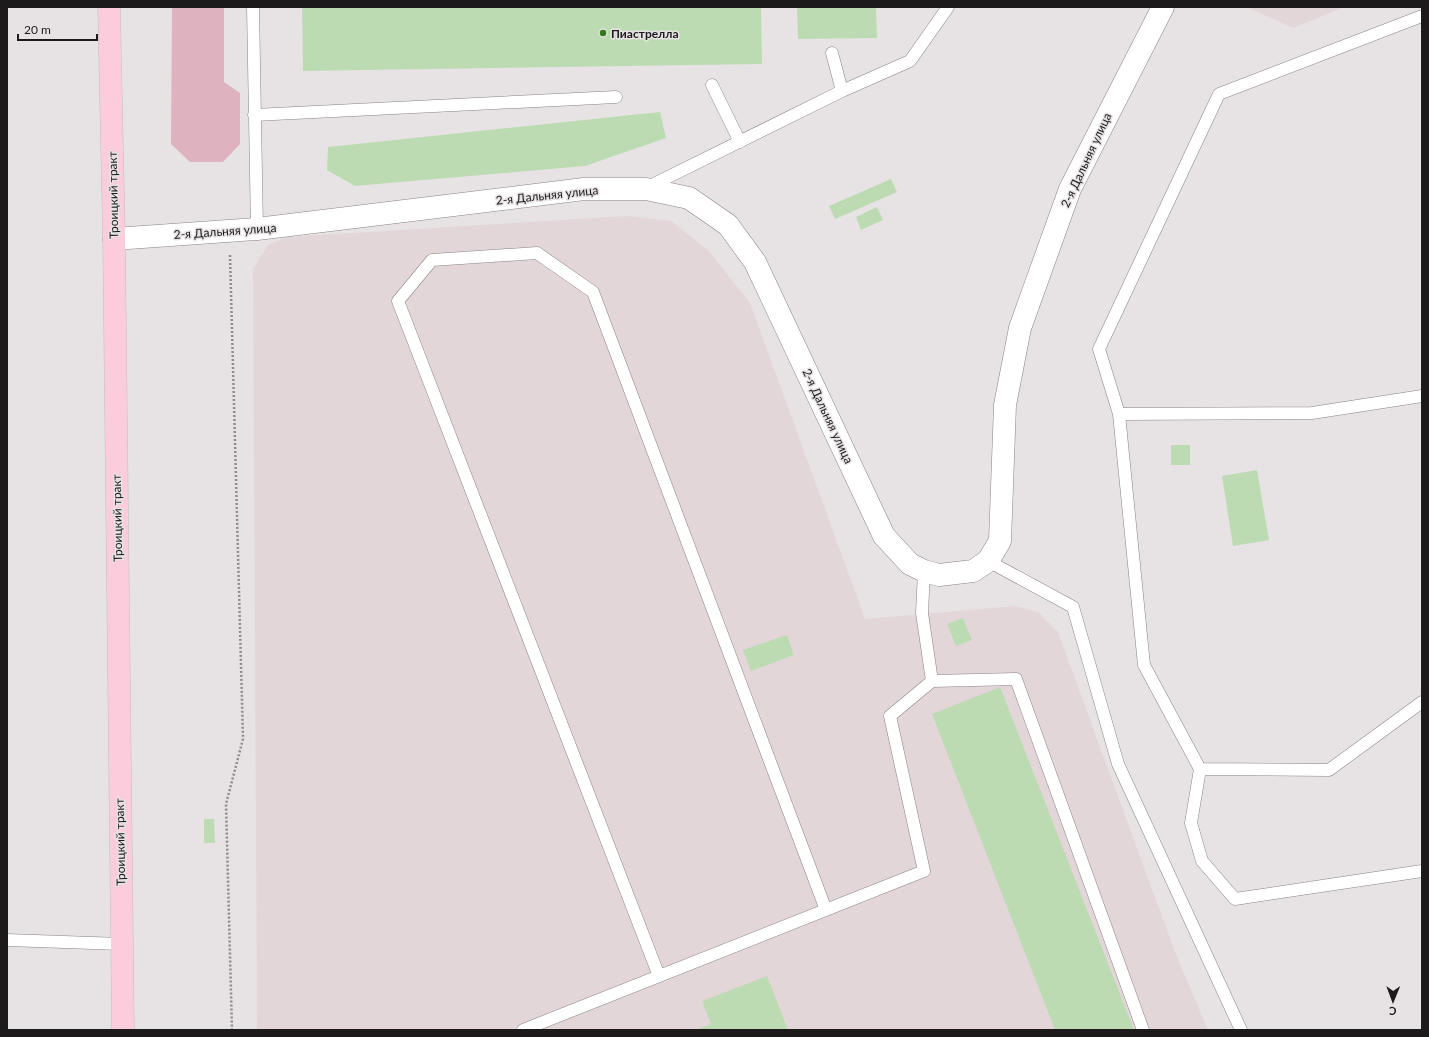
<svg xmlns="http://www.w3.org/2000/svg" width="1429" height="1037" viewBox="0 0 1429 1037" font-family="Lato,sans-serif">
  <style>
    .built { fill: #e3d6d9 }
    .green { fill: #dfb2c0 }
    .building { fill: #bcdbb3 }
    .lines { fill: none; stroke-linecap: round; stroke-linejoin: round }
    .service-casing { stroke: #888385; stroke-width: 13 }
    .minor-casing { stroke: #888385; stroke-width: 23 }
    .primary-casing { stroke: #bfbfbf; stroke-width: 23 }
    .path { stroke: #8f8c8d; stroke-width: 2.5; stroke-dasharray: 2 2; stroke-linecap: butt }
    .service { stroke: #fff; stroke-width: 12 }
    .minor { stroke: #fff; stroke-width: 22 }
    .primary { stroke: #faccdc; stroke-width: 22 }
    .poi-dot { fill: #34791b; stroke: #e7e3e4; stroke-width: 1.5 }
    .labels { text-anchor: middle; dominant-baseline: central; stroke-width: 3; stroke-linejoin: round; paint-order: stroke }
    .poi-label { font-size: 12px; font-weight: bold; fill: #1c1a1b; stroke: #e7e3e4; text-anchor: start }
    .street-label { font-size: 12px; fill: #1c1a1b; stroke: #e7e3e4 }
  </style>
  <rect width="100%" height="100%" fill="#e7e3e4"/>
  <path class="built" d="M1247 7H1344L1293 28Z
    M627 216 671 221 708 250 750 303 865 619 1015 606 1038 612 1058 632 1175 952 1208 1030H257L253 269 268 245 287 237Z"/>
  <path class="green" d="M172 7H224V82L240 93V144L223 162H190L171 144Z"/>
  <path class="building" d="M302 7H761L762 64 303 71Z
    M797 7H876L877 38 798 39Z
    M660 112 666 138 585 166 355 186 327 170 328 147Z
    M891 179 897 192 835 219 829 206Z
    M877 207 883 220 861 230 856 217Z
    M1171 445H1190V465H1171Z
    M1257 470 1269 540 1233 546 1222 476Z
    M963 618 972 640 956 646 947 624Z
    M787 635 794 655 751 671 743 650Z
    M1000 687 1134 1030H1055L932 714Z
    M204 819H214L215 843H204Z
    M767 976 788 1030H695L711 1024 702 1001Z"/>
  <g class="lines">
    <defs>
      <path id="service" d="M253 7 257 229
        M1422 16 1219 94 1099 349 1119 414 1312 413 1422 396
        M832 53 842 91
        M712 85 740 142
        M254 115 616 97
        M646 188 842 91 910 61 948 7
        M1119 414 1144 665 1200 769 1191 823 1202 861 1235 899 1422 871
        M988 561 1073 607 1118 764 1241 1030
        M932 681 1016 679 1143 1030
        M1200 769 1329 770 1422 702
        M7 940 121 944
        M659 976 398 301 432 260 537 253 593 292 826 910
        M523 1030 924 871 890 716 932 681 922 613 924 571"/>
      <path id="minor" d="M114 239 257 229 584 189H646L689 198 728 225 755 262 884 536 910 564 924 571 939 575 973 571 988 561 1000 541 1005 405 1020 328 1070 189 1163 7"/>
      <path id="primary" d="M109 7 114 239 123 1030"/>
    </defs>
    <use href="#service" class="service-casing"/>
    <use href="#minor" class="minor-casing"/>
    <use href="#primary" class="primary-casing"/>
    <path class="path" d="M230 255 243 739 226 804 232 1030"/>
    <use href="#service" class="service"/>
    <use href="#minor" class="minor"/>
    <use href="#primary" class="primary"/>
  </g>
  <circle class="poi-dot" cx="603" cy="33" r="4"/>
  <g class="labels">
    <g class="poi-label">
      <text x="611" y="33">Пиастрелла</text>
    </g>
    <g class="street-label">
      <text transform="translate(1086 160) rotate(-65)">2-я Дальняя улица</text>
      <text transform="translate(113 195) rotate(-91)">Троицкий тракт</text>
      <text transform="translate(547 195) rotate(-6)">2-я Дальняя улица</text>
      <text transform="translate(225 231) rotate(-4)">2-я Дальняя улица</text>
      <text transform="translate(828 416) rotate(65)">2-я Дальняя улица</text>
      <text transform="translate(117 518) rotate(-91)">Троицкий тракт</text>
      <text transform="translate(120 842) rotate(-91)">Троицкий тракт</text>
    </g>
  </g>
  <rect width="1429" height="1037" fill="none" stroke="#1c1a1b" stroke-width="16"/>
  <g transform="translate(1393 1001) rotate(181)" stroke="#e7e3e4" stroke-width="3" paint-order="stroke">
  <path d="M0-3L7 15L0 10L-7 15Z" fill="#1c1a1b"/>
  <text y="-6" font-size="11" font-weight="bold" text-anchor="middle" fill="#1c1a1b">С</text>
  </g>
  <path d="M18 34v6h79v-6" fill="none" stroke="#1c1a1b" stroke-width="2"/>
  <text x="24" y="34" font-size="12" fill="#1c1a1b" stroke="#e7e3e4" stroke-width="3" paint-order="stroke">20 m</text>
</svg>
